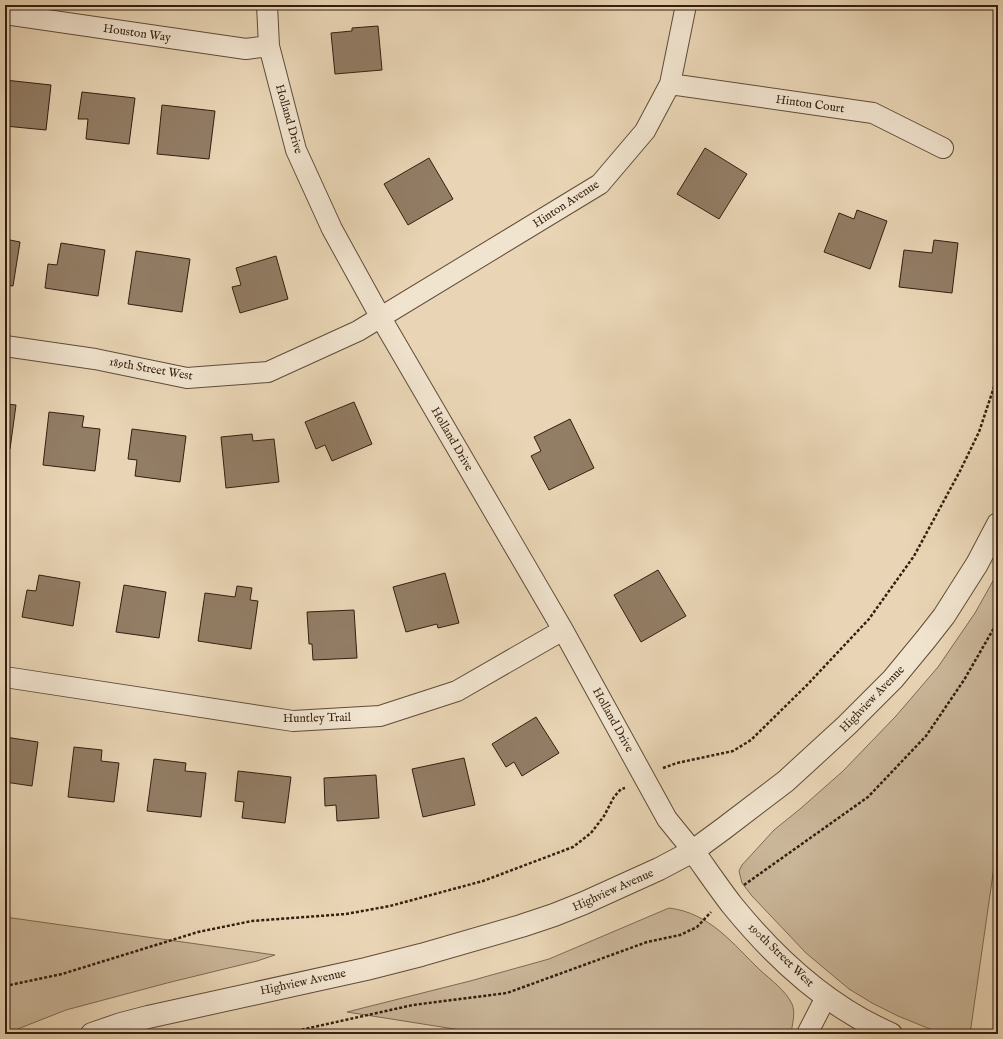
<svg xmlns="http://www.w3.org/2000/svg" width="1003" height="1039" viewBox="0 0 1003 1039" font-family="'IM FELL English',serif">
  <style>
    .green { fill: #cab699; stroke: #7e6a54 }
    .building { fill: #927d65; stroke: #331e0f }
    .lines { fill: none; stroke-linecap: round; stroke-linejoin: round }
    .minor-casing { stroke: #604c38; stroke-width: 22 }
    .tertiary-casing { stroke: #604c38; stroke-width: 24 }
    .path { stroke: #331e0f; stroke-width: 2.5; stroke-dasharray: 3 2; stroke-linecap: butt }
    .minor { stroke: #f1e4cf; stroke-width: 20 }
    .tertiary { stroke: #f1e4cf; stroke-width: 22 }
    .labels { text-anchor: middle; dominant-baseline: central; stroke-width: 3; stroke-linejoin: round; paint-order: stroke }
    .street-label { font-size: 12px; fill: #331e0f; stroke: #f1e4cf }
  </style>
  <rect width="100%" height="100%" fill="#e9d5b5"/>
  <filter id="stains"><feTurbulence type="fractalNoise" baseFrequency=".005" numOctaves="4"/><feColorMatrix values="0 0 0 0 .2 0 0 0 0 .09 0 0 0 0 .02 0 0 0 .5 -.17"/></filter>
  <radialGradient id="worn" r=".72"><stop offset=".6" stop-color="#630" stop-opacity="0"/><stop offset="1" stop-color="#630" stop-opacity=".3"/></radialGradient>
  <path class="green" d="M998 572V839L970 1034H942L898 1016 872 1003 849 989 806 953 752 896 742 883 739 871 742 865 774 830 800 809 843 771 896 716 938 667 975 613Z
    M669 908C710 913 733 944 760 970 771 980 786 991 792 1004 796 1013 792 1025 791 1034H486L347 1012 470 981 549 959Z
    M5 917 275 955 257 961 167 983 66 1010 5 1034Z"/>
  <path class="building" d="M378 26 382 70 335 74 331 33 352 31V28Z
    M5 80 51 85 46 130 5 126Z
    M82 92 135 98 129 144 86 139 88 119H78Z
    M162 105 215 111 209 159 157 154Z
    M705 148 747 174 719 219 677 194Z
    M429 158 453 199 408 225 384 184Z
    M857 210 887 221 870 269 824 252 839 213 854 219Z
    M5 239 20 242 13 286 5 285Z
    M934 240 958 243 952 293 899 287 904 250 932 253Z
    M61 243 105 250 98 296 45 288 48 264 57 265Z
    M136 251 190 259 182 312 128 304Z
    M276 256 288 299 240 313 232 287 241 285 236 268Z
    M354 402 372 444 332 461 325 445 316 449 305 422Z
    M5 404 16 405 10 449 5 448Z
    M49 412 84 416 82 427 100 429 95 471 43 465Z
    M570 419 594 468 549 490 531 456 541 451 534 437Z
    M132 429 186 436 180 482 135 476 137 460 128 459Z
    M252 434 253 441 274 439 279 482 226 488 221 437Z
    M658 570 686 616 641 642 614 595Z
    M445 573 459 623 438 628 437 624 406 632 393 587Z
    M39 575 80 582 73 626 22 617 27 590 36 591Z
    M124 585 166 592 159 638 116 632Z
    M237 586 252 588 250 600 258 601 251 649 198 641 205 593 235 597Z
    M354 610 357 658 313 660 312 644H309L307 612Z
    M536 717 559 753 522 776 514 762 506 767 492 744Z
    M5 737 38 742 32 786 5 782Z
    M74 747 102 750 101 761 119 763 114 802 68 797Z
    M464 758 475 805 423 817 412 769Z
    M154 759 186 763 185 771 206 773 201 817 147 811Z
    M238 771 291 777 285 823 242 818 244 802 235 801Z
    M376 775 379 818 337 821 336 805 325 806 324 778Z"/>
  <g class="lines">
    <defs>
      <path id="minor" d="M267 5 269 46 296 150 332 229 381 318 563 630 667 819 693 851
        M5 14 246 49 269 46
        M670 84 873 113 943 148
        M5 346 95 359 187 378 268 372 358 331 600 184 645 131 670 84 686 5
        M5 677 293 721 380 716 457 691 563 630
        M807 1034 826 997"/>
      <path id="tertiary" d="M693 851C706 869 718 887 732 905 775 958 828 1007 891 1034
        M92 1034 121 1024 148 1017 366 969 421 955 521 926 554 915 584 903 659 869 693 851 723 829 786 781 847 725 893 679 926 639 944 616 977 564 998 524"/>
    </defs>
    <use href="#minor" class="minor-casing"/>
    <use href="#tertiary" class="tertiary-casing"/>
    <path class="path" d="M663 768 677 763 733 751 751 740 807 685 869 619 914 556 960 471 979 432 998 375
      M744 885 868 797 926 736 964 680 998 621
      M5 986 62 974 198 932 252 921 346 914 390 906 483 881 573 847 591 833 604 816 614 797 621 789 625 788
      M282 1034 413 1005 507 993 647 942 680 935 697 927 711 912"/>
    <use href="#minor" class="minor"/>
    <use href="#tertiary" class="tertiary"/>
  </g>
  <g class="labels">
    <g class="street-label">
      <text transform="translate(137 33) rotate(8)">Houston Way</text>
      <text transform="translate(810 104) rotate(8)">Hinton Court</text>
      <text transform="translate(289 119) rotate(74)">Holland Drive</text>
      <text transform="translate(566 204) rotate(-33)">Hinton Avenue</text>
      <text transform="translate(151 369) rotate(10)">189th Street West</text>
      <text transform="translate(452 439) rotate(60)">Holland Drive</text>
      <text transform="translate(872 699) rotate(-46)">Highview Avenue</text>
      <text transform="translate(317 718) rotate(-1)">Huntley Trail</text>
      <text transform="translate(613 720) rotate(61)">Holland Drive</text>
      <text transform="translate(613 890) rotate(-24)">Highview Avenue</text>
      <text transform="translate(781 955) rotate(44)">190th Street West</text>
      <text transform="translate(303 982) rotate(-12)">Highview Avenue</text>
    </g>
  </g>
  <rect width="1003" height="1039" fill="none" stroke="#e9d5b5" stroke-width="20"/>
  <rect x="6" y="6" width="991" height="1027" fill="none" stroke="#331e0f" stroke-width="2"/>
  <rect x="10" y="10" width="983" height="1019" fill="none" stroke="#331e0f"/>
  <rect width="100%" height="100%" filter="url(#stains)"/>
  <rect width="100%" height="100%" fill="url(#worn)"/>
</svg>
